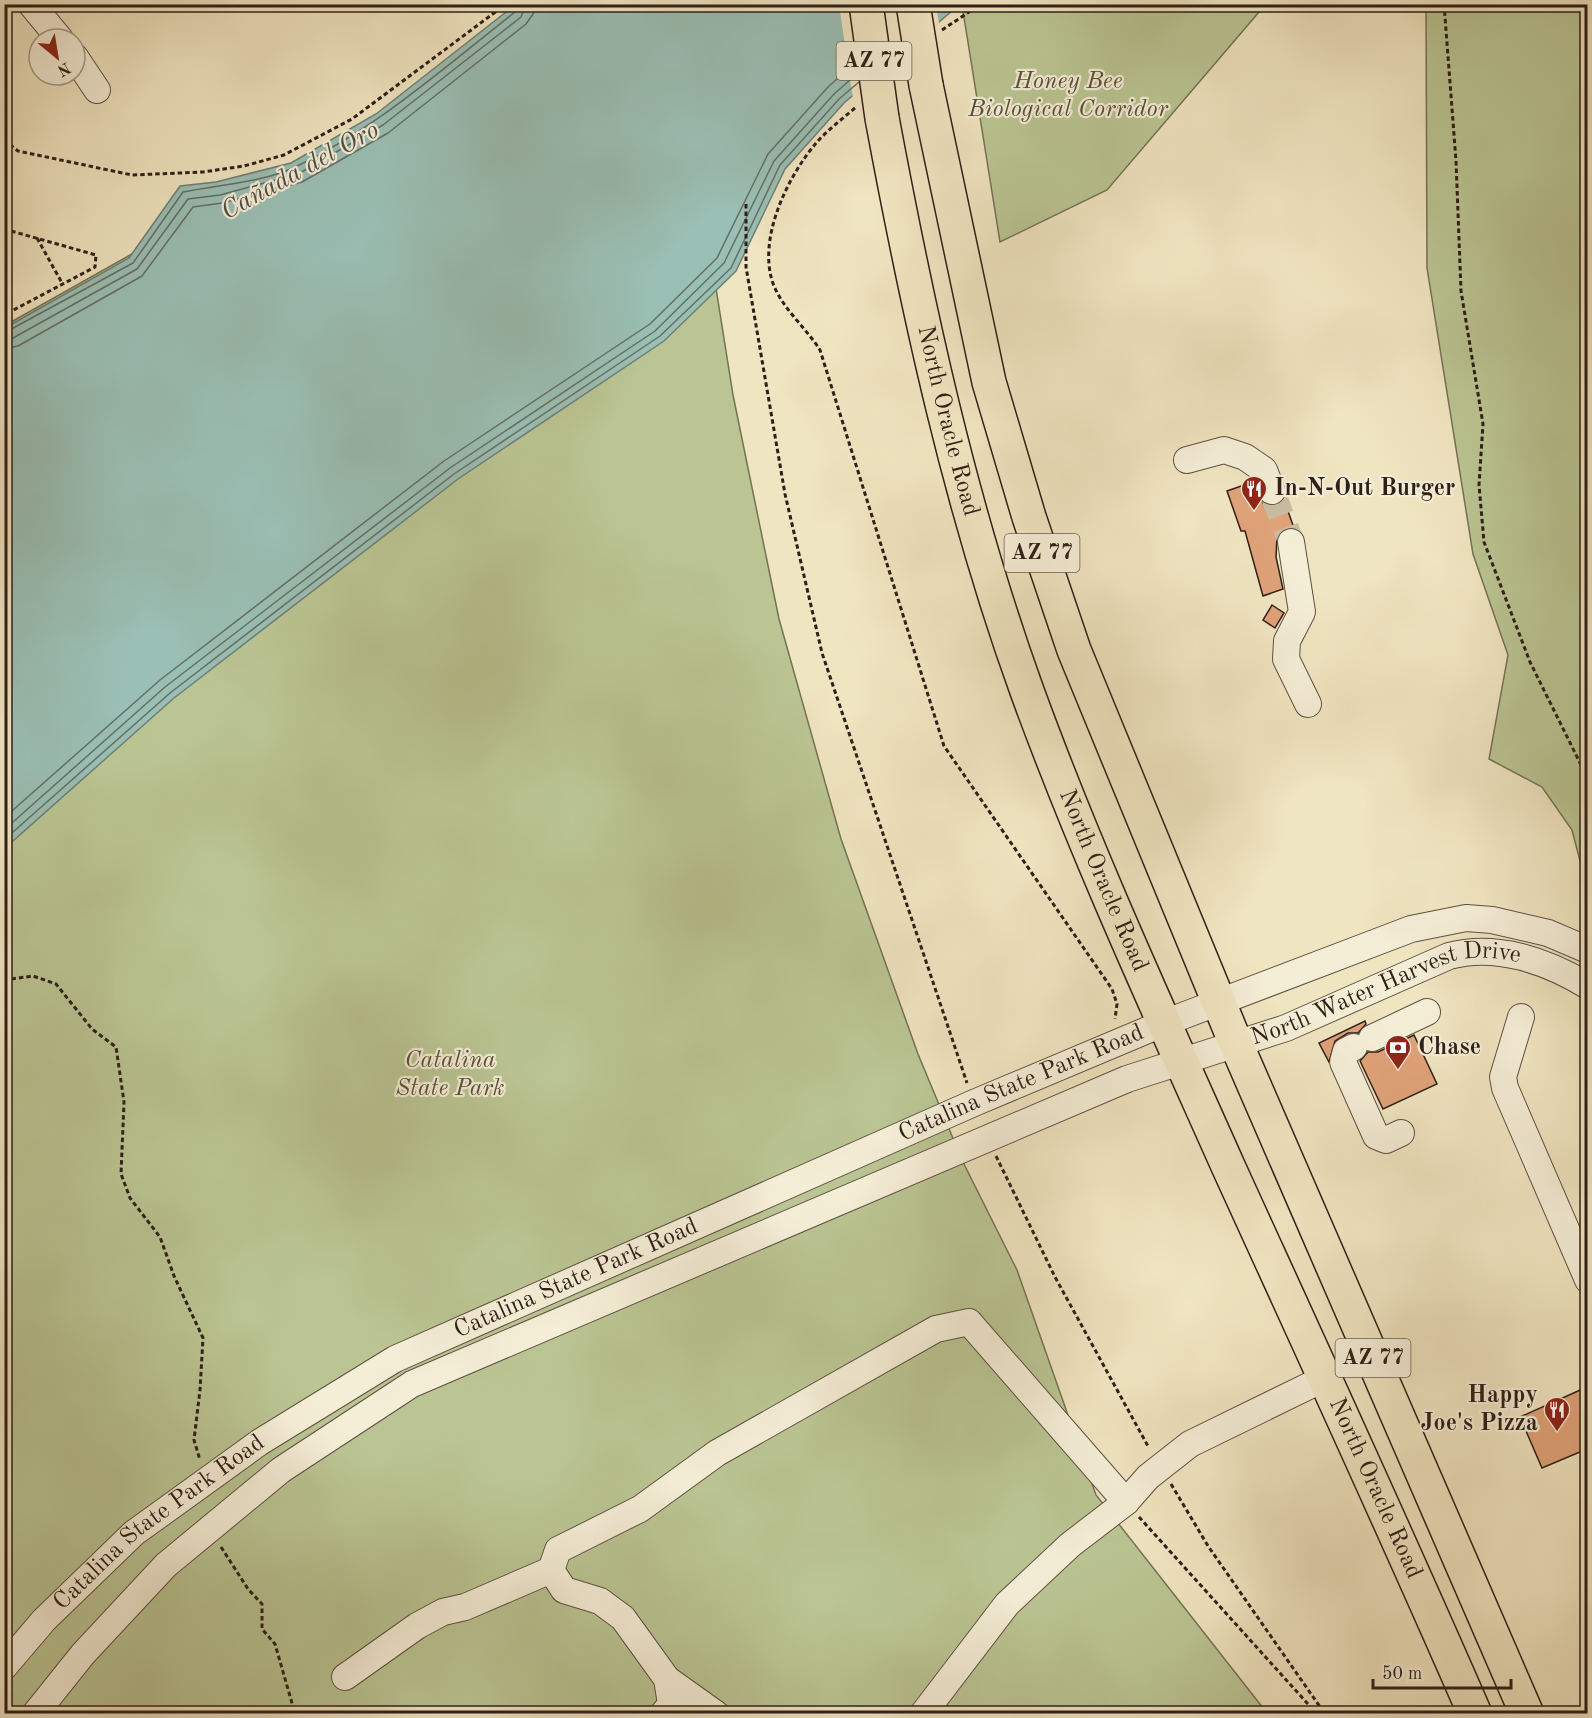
<svg xmlns="http://www.w3.org/2000/svg" width="1592" height="1718" viewBox="0 0 1592 1718" font-family="'Old Standard TT',serif">
  <style>
    .green { fill: #bac593; stroke: #747256; stroke-width: 1.5 }
    .water { fill: #9abfb4; stroke: #6f7f76; stroke-width: 1.5 }
    .pier { fill: #f0e5c1 }
    .lines { fill: none; stroke-linecap: round; stroke-linejoin: round }
    .shore { stroke: #646f66; stroke-width: 1.5 }
    .building { fill: #e0a278; stroke: #2e1f18; stroke-width: 1.5 }
    .minor-tunnel { stroke: #c9bd9f; stroke-width: 26; stroke-dasharray: 26 13; stroke-linecap: butt }
    .minor-casing { stroke: #5e5042; stroke-width: 28 }
    .highway-casing { stroke: #2e1f18; stroke-width: 36 }
    .path { stroke: #2e1f18; stroke-width: 3; stroke-dasharray: 4.5 3; stroke-linecap: butt }
    .minor { stroke: #f5eed7; stroke-width: 26 }
    .highway { stroke: #f0e5c1; stroke-width: 33 }
    .highway-bridge-casing { stroke: #2e1f18; stroke-width: 36; stroke-linecap: butt }
    .highway-bridge { stroke: #f0e5c1; stroke-width: 33 }
    .labels { text-anchor: middle; dominant-baseline: central; stroke-width: 4.5; stroke-linejoin: round; paint-order: stroke }
    .shield { fill: #f5eed7; stroke: #6a5d51; stroke-width: 1.5 }
    .shield-label { font-size: 22px; font-weight: bold; fill: #2e1f18 }
    .park-label { font-size: 24px; font-style: italic; fill: #58513d; stroke: #f5eed7 }
    .street-label { font-size: 24px; fill: #2e1f18; stroke: #f5eed7 }
    .poi-label { font-size: 24px; font-weight: bold; fill: #2e1f18; stroke: #f5eed7; text-anchor: start }
    .water-label { font-size: 26px; font-style: italic; fill: #4e4f47; stroke: #f5eed7 }
  </style>
  <rect width="100%" height="100%" fill="#f0e5c1"/>
  <filter id="stains"><feTurbulence type="fractalNoise" baseFrequency=".00333" numOctaves="4"/><feColorMatrix values="0 0 0 0 .2 0 0 0 0 .09 0 0 0 0 .02 0 0 0 .5 -.17"/></filter>
  <radialGradient id="worn" r=".72"><stop offset=".6" stop-color="#630" stop-opacity="0"/><stop offset="1" stop-color="#630" stop-opacity=".3"/></radialGradient>
  <path class="green" d="M574 5 715 282 733 395 779 619 841 839 918 1054 962 1160 1017 1270 1096 1495 1267 1713H5L4 326Z
    M962 5V4L1265 5 1107 190 1000 242Z
    M1426 5H1587V888L1572 830 1542 787 1489 759 1508 655 1473 554 1427 268Z"/>
  <path class="water" d="M515 5H959L844 103 785 169 736 271 664 341 458 479 174 698 5 848V328L129 258 180 186 216 182 291 163 376 114Z"/>
  <path class="pier" d="M839 5H936L939 23 853 99Z"/>
  <g class="lines">
    <path class="shore" d="M4 333 133 263 183 192C217 185 265 182 295 167 377 128 445 67 515 12L518 4
      M4 340 13 338 137 269 188 199 220 195 298 174 383 125 521 17 526 4
      M4 349 18 346 142 276 193 207 222 203 302 182 388 133 526 24 533 14 535 4
      M4 818 160 680 444 461 650 324 717 258 768 154 828 87 856 62
      M4 830 165 687 450 468 655 331 724 263 774 161 834 94 858 73
      M4 840 170 693 454 474 660 336 731 268 780 165 839 99 859 82"/>
  </g>
  <path class="building" d="M1251 479 1263 503 1277 505 1284 500 1294 528 1282 530 1277 537 1276 557 1283 589 1263 596 1245 531H1241L1227 491 1247 484V480Z
    M1272 605 1284 613 1275 628 1263 620Z
    M1365 1021 1366 1024 1358 1033H1348L1335 1041 1329 1062 1319 1043Z
    M1414 1035 1437 1084 1383 1109 1360 1061 1368 1052H1378Z
    M1587 1387V1449L1542 1468 1520 1417Z"/>
  <g class="lines">
    <path class="minor-tunnel" d="M1272 491 1291 542"/>
    <defs>
      <g id="minor">
        <path d="M31 4 60 39"/>
        <path d="M75 57 97 90"/>
        <path d="M1187 460 1224 450 1245 457 1264 470 1272 491"/>
        <path d="M1291 542 1302 612 1287 641 1286 659 1308 704"/>
        <path d="M1521 1017 1503 1077 1505 1088 1588 1280"/>
        <path d="M1372 1038 1427 1012"/>
        <path d="M1354 1047 1346 1051 1343 1062 1376 1136 1386 1140 1401 1133"/>
        <path id="s1" d="M4 1667 44 1620 134 1533 260 1442 395 1359 974 1103 1164 1023 1411 929 1466 918 1492 920 1548 933 1588 950"/>
        <path d="M345 1677 417 1626 443 1612 465 1607 551 1570"/>
        <path d="M667 1679 716 1714"/>
        <path id="s2" d="M35 1714 83 1654 166 1565 281 1470 412 1384 1127 1079 1286 1028 1449 956C1496 943 1547 961 1588 986"/>
        <path d="M663 1714 671 1704 667 1679 623 1618 600 1601 564 1590 551 1570 558 1550 640 1509 717 1453 936 1329 969 1322 1126 1502"/>
        <path d="M923 1714 1007 1604 1070 1545 1126 1502 1148 1477 1190 1444 1325 1378"/>
      </g>
      <g id="highway">
        <path d="M926 85 989 382 1029 517 1074 650 1234 1039 1527 1714"/>
        <path id="s3" d="M882 118C918 311 960 506 1027 691 1086 853 1158 1009 1228 1166 1311 1348 1395 1530 1475 1714"/>
      </g>
    </defs>
    <use href="#minor" class="minor-casing"/>
    <use href="#highway" class="highway-casing"/>
    <path class="path" d="M1444 4 1456 161 1461 291 1483 424 1479 485 1484 542 1530 662 1588 779
      M942 30 981 4
      M855 108C842 119 828 130 817 142 787 177 756 241 774 286 784 310 806 328 820 350L944 746 1112 989 1117 1004 1115 1019
      M4 140 18 151 132 175 203 172 244 166 284 155 352 119 506 4
      M746 204V267L785 494 822 653 967 1083
      M4 229 96 255 95 267 4 315
      M37 238 62 283
      M4 980 33 976 56 984 92 1029 116 1047 124 1102 121 1174 130 1198 160 1237 174 1276 203 1338 200 1390 194 1440 200 1460
      M996 1156 1055 1277 1149 1448
      M1171 1484 1208 1546 1325 1714
      M1139 1517 1317 1714
      M221 1547 248 1589 262 1604V1629L275 1644 294 1710 292 1714"/>
    <use href="#minor" class="minor"/>
    <use href="#highway" class="highway"/>
    <defs>
      <path id="highway-bridge" d="M866 4 882 118
        M913 4 926 85"/>
    </defs>
    <use href="#highway-bridge" class="highway-bridge-casing"/>
    <use href="#highway-bridge" class="highway-bridge"/>
  </g>
  <defs>
    <symbol id="restaurant-pin" viewBox="-11 -11 22 30"><path d="M0 17L-7.5 6A9.5 9.5 0 1 1 7.5 6Z" fill="#8f2418" stroke="#f5eed7"/><path d="M-5-6h1v4h1v-4h1v4h1v-4h1v5L-1.5 .5V6h-2V.5L-5-1ZM5-6V6H3V1.5H1.5Q1.5-4 5-6Z" fill="#fff"/></symbol>
    <symbol id="bank-pin" viewBox="-11 -11 22 30"><path d="M0 17L-7.5 6A9.5 9.5 0 1 1 7.5 6Z" fill="#8f2418" stroke="#f5eed7"/><path d="M-6-4H6V4H-6ZM0-2.3a2.3 2.3 0 1 0 0 4.6a2.3 2.3 0 1 0 0-4.6Z" fill="#fff"/></symbol>
  </defs>
  <g fill-rule="evenodd">
    <use href="#restaurant-pin" x="1239" y="474" width="30" height="40"/>
    <use href="#bank-pin" x="1383" y="1033" width="30" height="40"/>
    <use href="#restaurant-pin" x="1542" y="1395" width="30" height="40"/>
  </g>
  <g class="labels">
    <g class="shield">
      <rect x="836.5" y="42" width="75" height="38" rx="4.5"/>
      <rect x="1004.5" y="534" width="75" height="38" rx="4.5"/>
      <rect x="1335.5" y="1339" width="75" height="38" rx="4.5"/>
    </g>
    <g class="shield-label">
      <text x="874" y="61">AZ 77</text>
      <text x="1042" y="553">AZ 77</text>
      <text x="1373" y="1358">AZ 77</text>
    </g>
    <g class="park-label">
      <text x="1068" y="82">Honey Bee<tspan x="1068" dy="28">Biological Corridor</tspan></text>
      <text x="450" y="1061">Catalina<tspan x="450" dy="28">State Park</tspan></text>
    </g>
    <g class="street-label">
      <text stroke="none"><textPath href="#s3" startOffset="310">North Oracle Road</textPath></text>
      <text stroke="none"><textPath href="#s3" startOffset="796">North Oracle Road</textPath></text>
      <text stroke="none"><textPath href="#s2" startOffset="1556">North Water Harvest Drive</textPath></text>
      <text stroke="none"><textPath href="#s1" startOffset="1185">Catalina State Park Road</textPath></text>
      <text stroke="none"><textPath href="#s1" startOffset="699">Catalina State Park Road</textPath></text>
      <text stroke="none"><textPath href="#s3" startOffset="1462">North Oracle Road</textPath></text>
      <text stroke="none"><textPath href="#s1" startOffset="213">Catalina State Park Road</textPath></text>
    </g>
    <g class="poi-label">
      <text x="1274" y="489">In-N-Out Burger</text>
      <text x="1418" y="1048">Chase</text>
      <text x="1538" y="1396" text-anchor="end">Happy<tspan x="1538" dy="28">Joe's Pizza</tspan></text>
    </g>
    <g class="water-label">
      <text transform="translate(300 171) rotate(-29)">Cañada del Oro</text>
    </g>
  </g>
  <rect width="1592" height="1718" fill="none" stroke="#f0e5c1" stroke-width="24"/>
  <rect x="6" y="6" width="1580" height="1706" fill="none" stroke="#2e1f18" stroke-width="3"/>
  <rect x="12" y="12" width="1568" height="1694" fill="none" stroke="#2e1f18" stroke-width="1.5"/>
  <g transform="translate(57 57) rotate(150)"><circle r="28" fill="#f5eed7" stroke="#a59b8b" stroke-width="1.5"/>
  <path d="M0-4.5L10 22L0 15L-10 22Z" fill="#8f2418"/>
  <text y="-9" font-size="16" font-weight="bold" text-anchor="middle" fill="#2e1f18">N</text>
  </g>
  <path d="M1373 1679v9h138v-9" fill="none" stroke="#2e1f18" stroke-width="3"/>
  <text x="1382" y="1679" font-size="18" fill="#2e1f18" stroke="#f5eed7" stroke-width="4.5" paint-order="stroke">50 m</text>
  <rect width="100%" height="100%" filter="url(#stains)"/>
  <rect width="100%" height="100%" fill="url(#worn)"/>
</svg>
